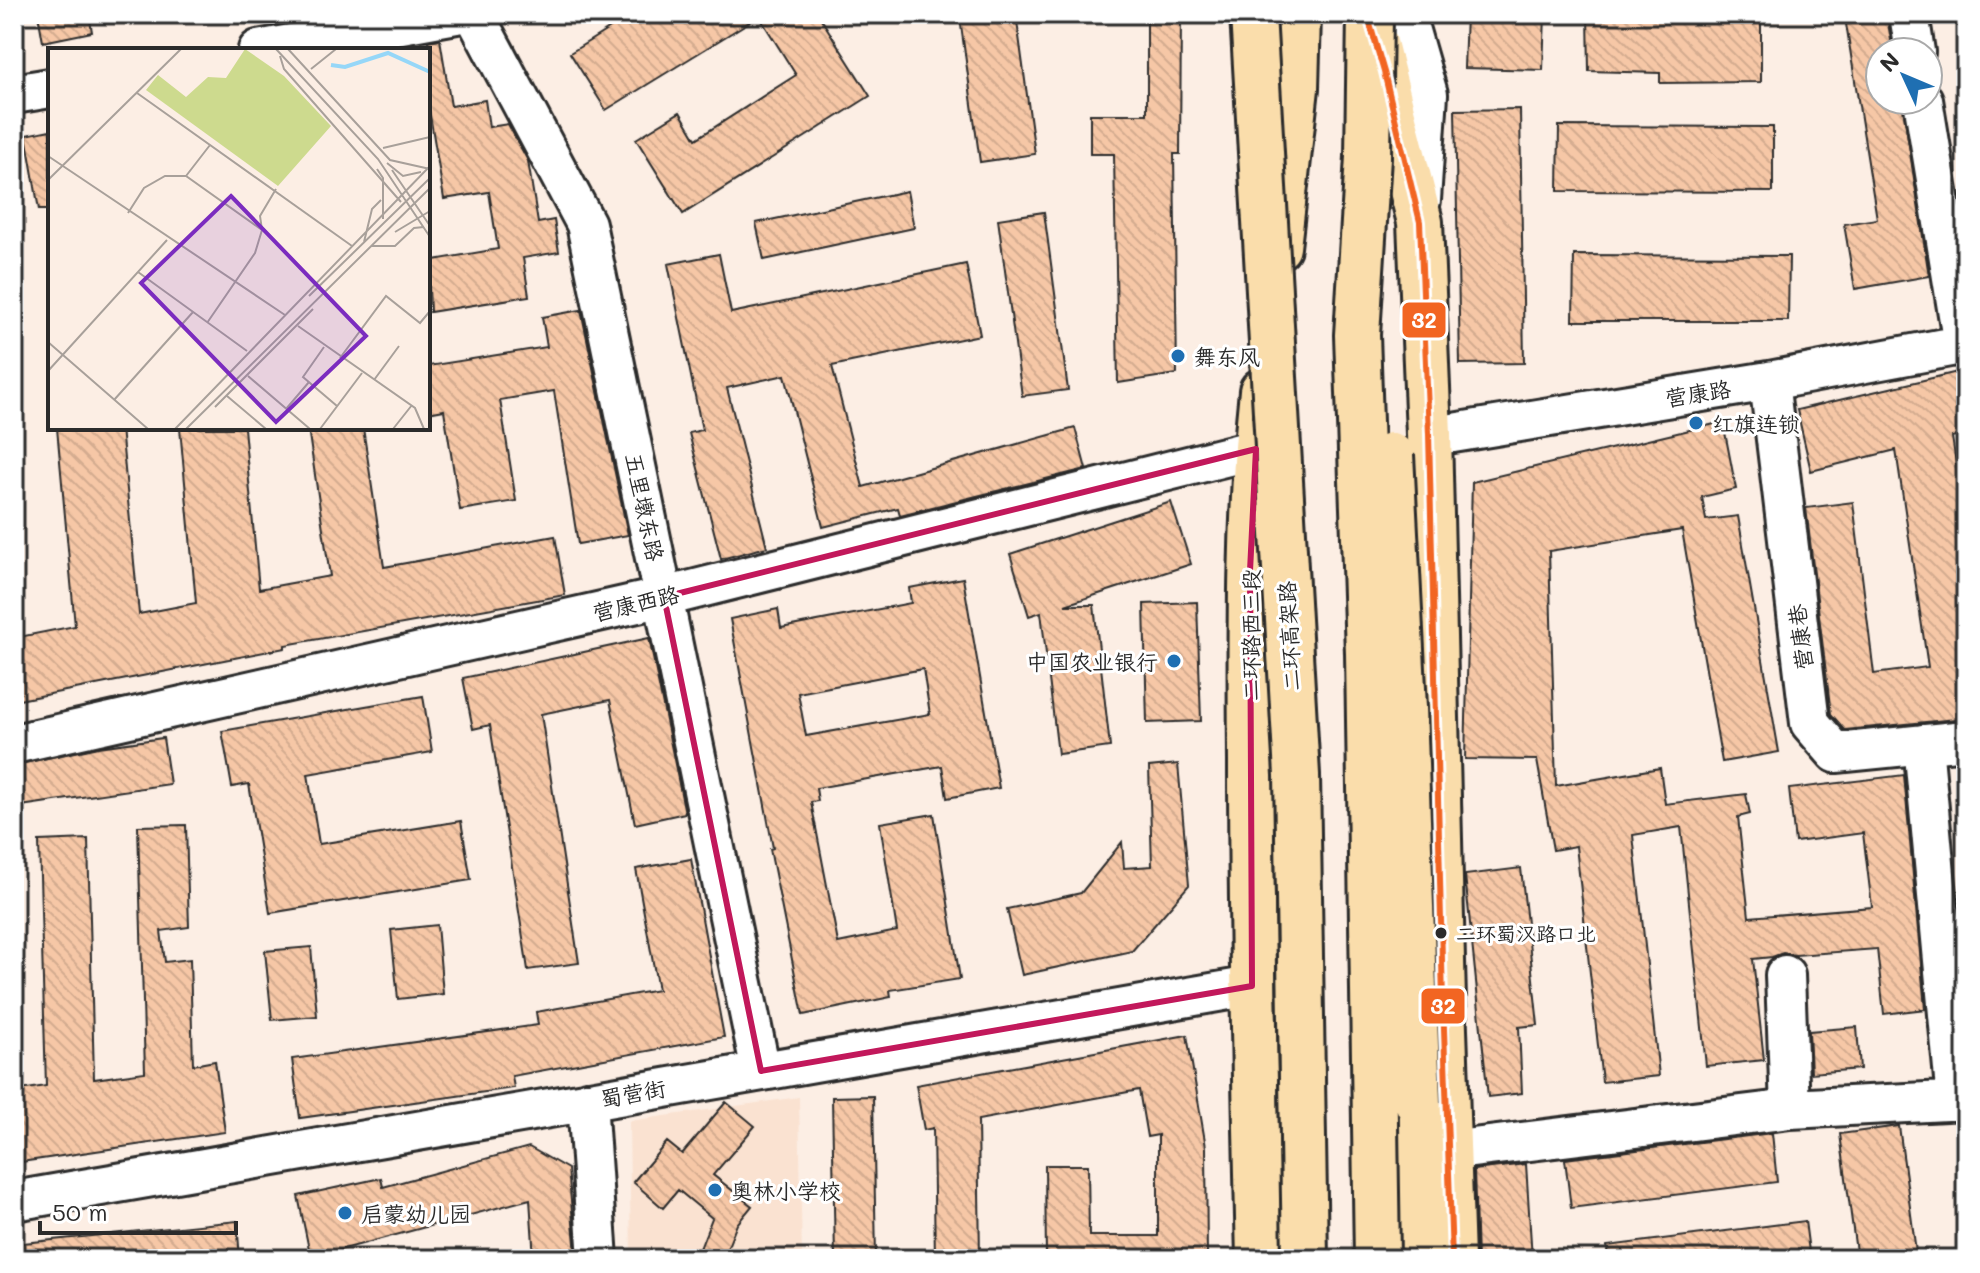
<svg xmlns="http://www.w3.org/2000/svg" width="1980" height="1273" viewBox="0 0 1980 1273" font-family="Mali,'LXGW WenKai TC',sans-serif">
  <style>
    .built { fill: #fae2d1 }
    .building { fill: url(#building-back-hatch); stroke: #2b2b2b; stroke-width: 2; fill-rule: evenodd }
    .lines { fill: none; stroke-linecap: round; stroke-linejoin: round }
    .minor-casing { stroke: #2b2b2b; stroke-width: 44 }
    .major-casing { stroke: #2b2b2b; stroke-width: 50 }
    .highway-casing { stroke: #2b2b2b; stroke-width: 50 }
    .minor { stroke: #fff; stroke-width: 38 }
    .major { stroke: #faddab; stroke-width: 44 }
    .highway { stroke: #faddab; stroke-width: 44 }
    .highway-bridge-casing { stroke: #2b2b2b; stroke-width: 50; stroke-linecap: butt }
    .highway-bridge { stroke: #faddab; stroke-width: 44 }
    .bus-1-casing { stroke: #fff; stroke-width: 12 }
    .bus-1 { stroke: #f26522; stroke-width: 6 }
    .marked { fill: none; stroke: #c2185b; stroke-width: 6; stroke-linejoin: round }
    .poi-dot { fill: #1f6fb2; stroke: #fff; stroke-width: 3 }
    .bus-dot { fill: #2b2b2b; stroke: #fff; stroke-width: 3 }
    .labels { text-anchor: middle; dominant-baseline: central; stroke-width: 6; stroke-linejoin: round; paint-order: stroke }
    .bus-label { font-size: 20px; fill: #2b2b2b; stroke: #fff; text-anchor: start }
    .poi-label { font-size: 22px; fill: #2b2b2b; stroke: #fff; text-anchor: start }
    .street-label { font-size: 22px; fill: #2b2b2b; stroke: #fff }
    .inset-river { fill: none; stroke: #96d7f8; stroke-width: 4 }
    .inset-road { fill: none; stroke: #a8a09a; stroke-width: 2 }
    .view { fill: #7b2cbf; fill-opacity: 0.15; stroke: #7b2cbf; stroke-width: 4 }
    .inset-edge { fill: none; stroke: #2b2b2b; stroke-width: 4 }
    .line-badge { stroke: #fff; stroke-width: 3 }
    .badge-label { font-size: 22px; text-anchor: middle; font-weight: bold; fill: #fff }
  </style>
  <defs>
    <pattern id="building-back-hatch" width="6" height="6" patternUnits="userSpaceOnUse" patternTransform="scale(2)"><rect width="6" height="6" fill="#f6c7a6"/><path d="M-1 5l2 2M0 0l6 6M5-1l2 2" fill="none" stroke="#d3ab8f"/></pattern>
  </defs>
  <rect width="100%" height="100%" fill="#fceee4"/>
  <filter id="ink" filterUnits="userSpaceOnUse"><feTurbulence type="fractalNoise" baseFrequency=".0125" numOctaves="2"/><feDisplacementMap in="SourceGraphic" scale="16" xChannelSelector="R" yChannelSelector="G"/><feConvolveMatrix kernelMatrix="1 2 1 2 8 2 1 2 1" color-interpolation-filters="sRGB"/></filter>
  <g filter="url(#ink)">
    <path class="built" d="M799 1097 802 1259H631L629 1121Z"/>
    <path class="building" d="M38 14H89L92 32 43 42Z
      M633 14H818L870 96 683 214 636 139 680 112 696 139 796 75 759 16 606 110 570 53Z
      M986 14H1016L1035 154 980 162 960 18Z
      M1147 14H1181L1180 154H1174L1177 374 1118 383 1114 154H1090V114H1147Z
      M1466 14H1545L1543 70 1464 68Z
      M1588 14H1761V82L1660 83V73L1589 71Z
      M1887 17 1893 52H1880V100H1902L1929 276 1855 289 1844 224 1877 219 1846 24Z
      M440 39 451 106 485 100 489 127 508 124 528 161 538 223 554 220 559 252 523 258 529 296 430 312 428 261 498 249 489 192 444 199 428 103V41Z
      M1520 109 1524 363 1460 364 1455 110Z
      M1559 126 1773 127V192L1558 191Z
      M50 130V210H39L26 135Z
      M907 191 914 228 764 260 756 223Z
      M1044 212 1068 390 1022 396 998 219Z
      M719 254 731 313 966 264 980 335 832 366 863 487 1075 428 1086 469 900 515 898 508 823 527 785 375 727 388 767 547 721 559 689 433 702 430 668 264Z
      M1574 255 1789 256 1788 321H1573Z
      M581 310 628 535 578 544 554 391 500 400 516 501 460 510 444 410 428 413V366L547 347 542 317Z
      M1966 370V433L1952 437 1966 529V718L1845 730 1831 714 1806 508 1853 502 1874 674 1928 667 1896 450 1811 471 1797 410Z
      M1723 422 1736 489 1702 497 1706 520 1738 516 1779 752 1722 762 1682 530 1549 551 1556 786 1660 768 1665 804 1746 794 1750 814 1738 817 1749 917 1872 907 1863 833 1795 842 1789 789 1904 775 1925 1009 1884 1014 1877 949 1795 955 1783 953 1772 957 1753 959 1764 1060 1706 1066 1681 827 1633 835 1659 1076 1602 1082 1576 846 1553 850 1537 760 1465 759 1472 482Z
      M57 428H121L139 614 196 603 180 428H244L259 589 330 576 308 428H363L384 567 555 536 565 595 285 645V648L14 701V638L75 626Z
      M1171 502 1191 564 1065 605H1094L1110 747 1058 754 1041 612 1029 616 1010 554Z
      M963 578 999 788 947 798 942 766 816 788 818 801 811 802 838 943 897 931 880 823 934 814 960 979 890 990 891 997 803 1015 770 849 773 848 730 619 778 609 781 628 911 603 909 588ZM923 669 930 714 806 736 798 693Z
      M1197 602 1201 721 1147 723 1144 604Z
      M649 638 685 813 635 824 610 700 541 714 579 963 528 970 490 725 473 729 463 678Z
      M423 696 432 752 308 774 319 844 461 821 471 880 270 913 249 784 232 787 222 731Z
      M163 738 170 784 14 807V765L99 747Z
      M1178 764 1189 885 1132 951 1022 975 1007 909 1081 893 1122 842 1124 868 1152 866 1149 767Z
      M186 825 189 927 161 931 165 962 190 959 193 1065 215 1061 225 1132 14 1163V1091L46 1086 39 841 88 839 94 1079 145 1072 138 826Z
      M691 859 724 1037 512 1076 514 1088 300 1118 292 1059 538 1025 536 1012 658 990 636 869Z
      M1521 868 1538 1025 1519 1027 1522 1093 1488 1097 1465 875Z
      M437 925 443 994 398 999 391 930Z
      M311 947 317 1016 272 1020 265 951Z
      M1857 1027 1860 1069 1811 1073 1809 1031Z
      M1187 1035 1206 1147 1207 1259H1046L1045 1165H1088L1089 1236H1158V1135L1147 1137 1139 1090 978 1120 980 1259H935L933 1128 924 1130 916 1085Z
      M873 1096 876 1259H835L832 1097Z
      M726 1102 755 1126 713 1175 752 1206 737 1224 723 1259H696L712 1218 678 1190 663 1208 633 1182 667 1142 682 1154Z
      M1899 1126 1917 1259H1857L1840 1134Z
      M1772 1133 1777 1182 1571 1208 1565 1159Z
      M529 1147 568 1169 576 1254 534 1259 530 1199 336 1251 337 1259H311L298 1196 381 1178 383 1187Z
      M1526 1164 1532 1259H1477L1474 1170Z
      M237 1221 240 1259H14V1244Z
      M1805 1221 1810 1259H1608L1607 1246Z"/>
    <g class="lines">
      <defs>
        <path id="minor" d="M474 14 586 224 761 1071
          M1405 14 1428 94 1421 200
          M1909 14 1915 52
          M258 50 456 14
          M14 94 50 88
          M1923 100 1963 345
          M1769 381 1810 723 1836 753 1966 740
          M1429 434 1453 433 1769 381 1966 344
          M14 744 664 597 1256 449
          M1923 744 1956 1101
          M1785 975 1790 1109
          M587 1101 598 1259
          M1448 1151 1790 1109 1966 1100
          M14 1201 1252 986"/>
        <path id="major" d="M1375 43 1420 222 1429 434 1443 1001 1452 1259
          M1278 247 1296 88 1298 14
          M1259 1259C1255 1093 1251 927 1251 761 1250 637 1249 514 1262 391"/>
        <path id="highway" d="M1418 1104 1423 1259"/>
      </defs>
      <use href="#minor" class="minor-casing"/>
      <use href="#major" class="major-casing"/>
      <use href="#highway" class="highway-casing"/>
      <use href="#minor" class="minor"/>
      <use href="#major" class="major"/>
      <use href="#highway" class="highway"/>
      <defs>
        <path id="highway-bridge" d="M1253 14 1297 775 1305 1259
          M1370 14 1368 157 1357 335 1368 653 1377 1259
          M1391 455 1404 708 1418 1104"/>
      </defs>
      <use href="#highway-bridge" class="highway-bridge-casing"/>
      <use href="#highway-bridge" class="highway-bridge"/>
      <defs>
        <path id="bus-1" d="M1367 14 1384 72 1420 222 1429 434 1443 1001 1452 1259"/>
      </defs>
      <use href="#bus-1" class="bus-1-casing"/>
      <use href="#bus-1" class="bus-1"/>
    </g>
  </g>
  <path class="marked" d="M1256 449 1250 571 1252 986 761 1071 664 597Z"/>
  <g class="poi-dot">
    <circle cx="1178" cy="356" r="8"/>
    <circle cx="1696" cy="423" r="8"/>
    <circle cx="1174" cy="661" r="8"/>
    <circle cx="715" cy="1190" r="8"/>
    <circle cx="345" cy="1213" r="8"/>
  </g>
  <circle class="bus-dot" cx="1441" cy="933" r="7"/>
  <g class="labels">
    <g class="bus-label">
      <text x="1456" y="933">二环蜀汉路口北</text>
    </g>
    <g class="poi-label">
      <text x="1194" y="356">舞东风</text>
      <text x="1712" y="423">红旗连锁</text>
      <text x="1158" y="661" text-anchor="end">中国农业银行</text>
      <text x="731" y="1190">奥林小学校</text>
      <text x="361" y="1213">启蒙幼儿园</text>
    </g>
    <g class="street-label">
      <text transform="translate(1698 393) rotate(-9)">营康路</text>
      <text transform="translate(645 507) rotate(78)">五里墩东路</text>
      <text transform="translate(636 603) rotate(-13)">营康西路</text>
      <text transform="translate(1250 635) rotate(-90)">二环路西三段</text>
      <text transform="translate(1289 636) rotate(-93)">二环高架路</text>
      <text transform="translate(1800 637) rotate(-97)">营康巷</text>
      <text transform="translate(633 1093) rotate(-10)">蜀营街</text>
    </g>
  </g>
  <g transform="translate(48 48)">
    <rect width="382" height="382" fill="#fceee4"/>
    <path d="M197 1 236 28 283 78 230 138 98 42 110 27 138 49 160 29 178 30Z" fill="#cdda8e"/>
    <path class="inset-river" d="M283 17 297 19 340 5 382 24"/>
    <path class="inset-road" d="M228 1 330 111 382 189M240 1 342 112 382 121M232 8 236 21 353 154M263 21 288 1M89 45 304 198M335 100 382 89M0 108 237 267M339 115 355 128 373 124M329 121 335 130V171M344 122 382 178M138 128 162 97M0 132 133 1M80 165 96 140 117 128H138L214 182M347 184 382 163M316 194 324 161 333 152M323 198H347L366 180 376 179M90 224 199 303M261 248 382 130M159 275 207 205 214 182 212 168 228 141M250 278 367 360 376 381M0 294 100 381M276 299 255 329 289 358M292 310 338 248 372 275 382 263M0 323 119 192M200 328 262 381M326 332 351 298M179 348 218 381M66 352 145 264M167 359 265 261M238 361 261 334M127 381 382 118M138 381 382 140M272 381 314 325M345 381 364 357"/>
    <path class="view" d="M183 148 318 288 228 374 93 235Z"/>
    <rect width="382" height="382" class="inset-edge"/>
  </g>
  <g class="line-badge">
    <rect x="1401" y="301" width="46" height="38" rx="8" fill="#f26522"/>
    <rect x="1420" y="987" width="46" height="38" rx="8" fill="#f26522"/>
  </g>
  <g class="badge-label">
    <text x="1424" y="328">32</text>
    <text x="1443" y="1014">32</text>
  </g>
  <rect width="1980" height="1273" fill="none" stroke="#fff" stroke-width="48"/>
  <rect x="24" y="24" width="1932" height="1225" fill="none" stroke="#2b2b2b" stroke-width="3" filter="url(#ink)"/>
  <g transform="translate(1904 76) rotate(314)"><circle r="38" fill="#ffffff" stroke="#aaaaaa" stroke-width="2"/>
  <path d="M0-6L14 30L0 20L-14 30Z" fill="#1f6fb2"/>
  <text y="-12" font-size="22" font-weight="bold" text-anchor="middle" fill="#2b2b2b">N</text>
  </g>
  <path d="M40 1221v12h196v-12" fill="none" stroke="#2b2b2b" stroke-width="4"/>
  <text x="52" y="1221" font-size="24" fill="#2b2b2b" stroke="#ffffff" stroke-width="6" paint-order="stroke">50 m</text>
</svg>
